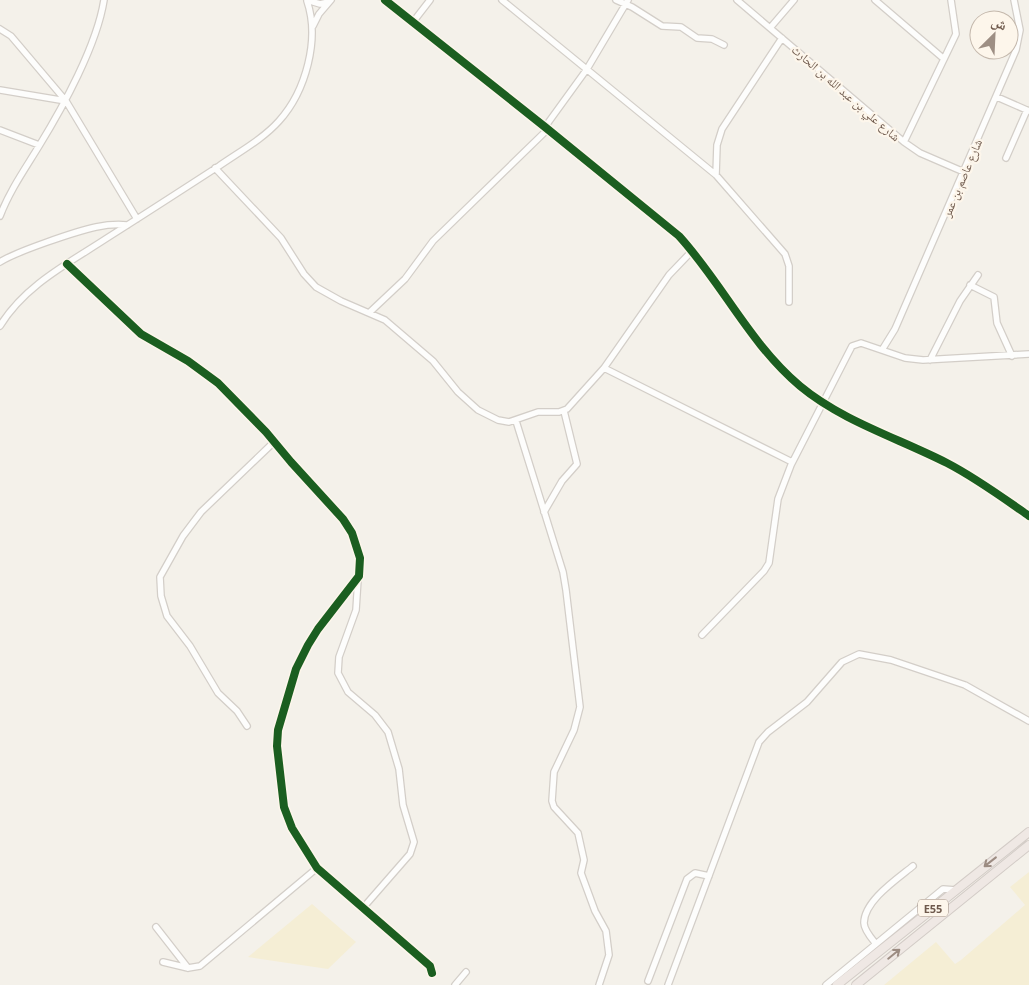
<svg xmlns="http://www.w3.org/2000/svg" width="1029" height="985" viewBox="0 0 1029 985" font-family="'Open Sans','Noto Naskh Arabic',sans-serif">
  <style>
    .sand { fill: #f5eed5 }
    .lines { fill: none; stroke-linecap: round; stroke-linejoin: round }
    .minor-casing { stroke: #d3cec8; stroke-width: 8 }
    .highway-casing { stroke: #d3ccc7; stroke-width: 10 }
    .minor { stroke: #fdfdfc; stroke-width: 5.5 }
    .highway { stroke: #efe8e4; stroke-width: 8 }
    .cycleway-casing { stroke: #fdf6eb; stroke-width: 11 }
    .cycleway { stroke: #1b5e20; stroke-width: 8 }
    .oneway { stroke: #9c8c82 }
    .labels { text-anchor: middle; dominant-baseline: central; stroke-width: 4.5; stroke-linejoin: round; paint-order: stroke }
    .shield { fill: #fdf6eb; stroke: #9a897c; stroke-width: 1 }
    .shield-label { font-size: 11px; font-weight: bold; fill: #6f5a4d }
    .street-label { font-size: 12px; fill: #6f5a4d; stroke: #fdf6eb }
  </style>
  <rect width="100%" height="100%" fill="#f4f1ea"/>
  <path class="sand" d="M1029 872V985H884L936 942 955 964 961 960 1025 905 1010 887Z
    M312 904 356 942 328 969 248 957Z"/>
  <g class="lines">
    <defs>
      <path id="minor" d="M307 0 320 4 328 2
        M385 0 545 127 679 236C722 283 750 344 800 386 842 421 898 438 947 463 976 478 1002 497 1029 516
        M502 0 716 175 785 254 789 266V302
        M616 0 632 7 662 26 681 27 697 38 712 39 724 45
        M737 0 904 142 920 153 964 172
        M875 0 944 59
        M413 22 430 0
        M313 26 319 14 331 0
        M770 28 794 0
        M0 29 11 36 66 101 137 219
        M0 90 66 101
        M997 97 1029 111
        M545 127 587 69 628 0
        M0 130 39 145
        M904 142 956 34 951 0
        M1006 158 1027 110
        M215 168 281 238 304 274 316 287 341 301 385 320 433 361 458 392 478 410 498 420 509 422 538 412H559L567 409 604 368 669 275 692 251
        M716 175 717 145 722 129 782 38
        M0 216C10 190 25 169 39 146 63 107 97 45 104 0
        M0 262C15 252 77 231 96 227 106 225 117 224 127 225
        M67 264 141 334 188 361 218 383 266 432 291 462 343 519 352 533 360 558 359 576 318 629 308 645 296 669 278 730 277 746 284 807 292 828 317 868 430 966 432 973
        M970 285 994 297 997 323 1012 356
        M370 312 405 279 433 241 548 129
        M0 326C25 285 69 263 107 238 145 214 182 190 219 166 239 152 263 139 279 121 306 91 320 39 307 1
        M882 350 895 329 1016 50 1020 30 1014 0
        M930 360 960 301 978 275
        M604 368 792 462
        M516 421 563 572 566 590 580 707 574 730 554 772 552 801 554 807 578 833 584 860 581 873 595 911 606 931 609 955 599 985
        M544 512 562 481 577 464 564 411
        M358 579 356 610 339 657 338 673 348 692 375 715 388 732 399 769 403 805 414 842 410 854 362 909
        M702 635 764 571 769 563 778 499 791 465 852 346 861 343 905 358 923 360 1029 354
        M247 726 237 711 218 693 190 646 167 616 161 596 160 577 183 536 201 512 274 442
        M156 927 188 968
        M876 944C872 939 864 930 864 923 864 901 897 879 913 866
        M163 962 188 968 200 966 317 868
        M648 981 687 879 695 873 709 876
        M455 985 466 972
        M668 985 759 742 768 732 807 702 842 662 859 654 891 660 965 685 1029 721
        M826 985 943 889 956 890"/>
      <path id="highway" d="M837 985 1029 832
        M856 985 1029 845"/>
    </defs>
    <use href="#minor" class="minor-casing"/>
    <use href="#highway" class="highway-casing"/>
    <use href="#minor" class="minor"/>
    <use href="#highway" class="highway"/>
    <defs>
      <path id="cycleway" d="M385 0 545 127 679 236C722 283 750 344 800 386 842 421 898 438 947 463 976 478 1002 497 1029 516
        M67 264 141 334 188 361 218 383 266 432 291 462 343 519 352 533 360 558 359 576 318 629 308 645 296 669 278 730 277 746 284 807 292 828 317 868 430 966 432 973"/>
    </defs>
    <use href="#cycleway" class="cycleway-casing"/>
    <use href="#cycleway" class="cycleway"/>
  </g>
  <defs><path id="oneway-shaft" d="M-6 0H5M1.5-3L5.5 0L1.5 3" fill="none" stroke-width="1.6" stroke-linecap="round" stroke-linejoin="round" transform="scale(1.25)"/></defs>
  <g class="oneway">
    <use href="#oneway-shaft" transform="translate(990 862) rotate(142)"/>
    <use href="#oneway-shaft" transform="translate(894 954) rotate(-39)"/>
  </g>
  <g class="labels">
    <rect class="shield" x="918" y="899.5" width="30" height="17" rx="4"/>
    <g class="shield-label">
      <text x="933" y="908">E55</text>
    </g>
    <g class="street-label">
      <text transform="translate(846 93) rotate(41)">شارع علي بن عبد الله بن الحارث</text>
      <text transform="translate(962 178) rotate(-67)">شارع عاصم بن عمر</text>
    </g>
  </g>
  <g transform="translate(994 35) rotate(24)"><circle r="24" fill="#fdf6eb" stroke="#c4b8ac"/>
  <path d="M0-4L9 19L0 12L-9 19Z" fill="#9e8f84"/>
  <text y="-8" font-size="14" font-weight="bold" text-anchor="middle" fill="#6f5a4d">ش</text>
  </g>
</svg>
